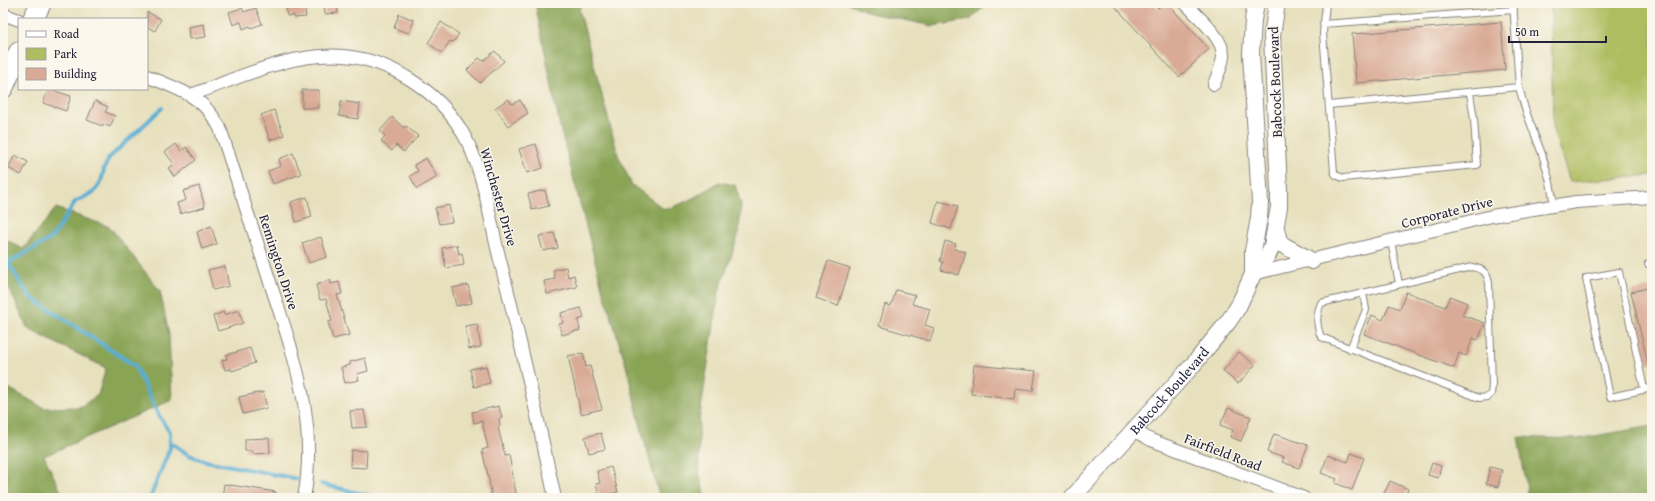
<svg xmlns="http://www.w3.org/2000/svg" width="1655" height="501" viewBox="0 0 1655 501" font-family="'Gentium Book Plus',serif">
  <style>
    .green { fill: #aebd60; stroke: #68704e }
    .forest { fill: #8aa456; stroke: #566348 }
    .lines { fill: none; stroke-linecap: round; stroke-linejoin: round }
    .stream { stroke: #56aed3; stroke-width: 4 }
    .building { fill: #d9ab96 }
    .service-casing { stroke: #84817c; stroke-width: 8 }
    .minor-casing { stroke: #84817c; stroke-width: 14 }
    .tertiary-casing { stroke: #84817c; stroke-width: 18 }
    .primary-casing { stroke: #84817c; stroke-width: 22 }
    .service { stroke: #fff; stroke-width: 6 }
    .minor { stroke: #fff; stroke-width: 12 }
    .tertiary { stroke: #fff; stroke-width: 16 }
    .primary { stroke: #fff; stroke-width: 20 }
    .labels { text-anchor: middle; dominant-baseline: central; stroke-width: 3; stroke-linejoin: round; paint-order: stroke }
    .street-label { font-size: 14px; fill: #22223b; stroke: #fbf7ec }
  </style>
  <rect width="100%" height="100%" fill="#fbf7ec"/>
  <filter id="ink" filterUnits="userSpaceOnUse"><feTurbulence type="fractalNoise" baseFrequency=".025" numOctaves="2"/><feDisplacementMap in="SourceGraphic" scale="8" xChannelSelector="R" yChannelSelector="G"/><feConvolveMatrix kernelMatrix="1 2 1 2 8 2 1 2 1" color-interpolation-filters="sRGB"/></filter>
  <filter id="wash" filterUnits="userSpaceOnUse"><feTurbulence type="fractalNoise" baseFrequency=".012" numOctaves="4" result="noise"/><feDisplacementMap in="SourceGraphic" scale="16" xChannelSelector="R" yChannelSelector="G"/><feGaussianBlur stdDeviation="0.9" result="paint"/><feColorMatrix in="noise" values="0 0 0 0 0 0 0 0 0 0 0 0 0 0 0 0 0 1.4 0 .05"/><feComposite in="paint" operator="in"/></filter>
  <g filter="url(#wash)">
    <rect width="100%" height="100%" fill="#e7e0bd"/>
    <path class="green" d="M1551 3H1652V175L1570 182 1553 130Z"/>
    <path class="forest" d="M535 3H584L579 9 618 155 632 185 664 209C684 205 702 193 719 182L735 185 741 204 739 233 719 292 699 421V471L705 498H660L644 440 626 365 602 287 560 127Z
      M848 3H988L970 20 933 26 870 13Z
      M56 208 110 227 160 291 169 335 172 400 44 456 64 498H3V385L44 408 80 407 98 395 106 368 28 329 8 286 3 282V238L23 249Z
      M1652 426V498H1526L1527 489 1518 437 1577 439Z"/>
    <g class="lines">
      <path class="stream" d="M3 262 8 263 29 296 135 366 158 414 170 433V448L150 498
        M8 263 52 238 75 202 94 192 101 182 104 169 109 158 162 108
        M170 442 189 455 206 461 297 479
        M321 484 379 498"/>
    </g>
    <g id="blocks">
      <path class="building" d="M286 3H304L306 17 294 18V15L287 16Z
        M324 3H337L338 13 325 14Z
        M1112 3H1153L1158 8 1164 3H1167L1209 49 1179 77Z
        M242 8 244 12 256 8 262 24 251 28 250 26 243 29 241 22 233 25 229 12Z
        M147 12 161 19 155 31 147 27Z
        M399 14 414 20 409 33 394 28Z
        M441 22 459 34 453 42 450 41 442 53 428 43Z
        M1501 22 1505 70 1356 83 1352 34Z
        M204 24 206 37 189 39 188 27Z
        M495 51 504 61 480 83 467 70 479 58 483 61Z
        M48 89 71 96 66 111 43 103Z
        M302 90H319V108H302Z
        M508 99 512 104 520 100 528 113 508 126 495 108Z
        M95 101 108 107 105 112 115 116 110 127 103 124 102 126 87 120Z
        M341 101 360 104 358 119 339 116Z
        M274 110 284 135 270 140 261 115Z
        M392 117 404 128 406 126 418 136 404 152 396 145 392 151 381 141 385 136 380 131Z
        M176 144 181 151 186 147 196 160 175 177 169 168 174 164 165 152Z
        M536 144 543 168 527 173 519 149Z
        M293 153 301 174 273 184 268 171 281 166 279 159Z
        M15 155 28 162 21 175 8 168Z
        M426 158 437 177 417 189 410 176 418 171 414 165Z
        M199 186 205 207 180 214 177 203 186 200 183 191Z
        M545 190 549 206 532 210 528 194Z
        M307 197 312 217 296 222 291 202Z
        M938 201 958 206 951 229 932 223Z
        M449 205 452 222 439 224 435 208Z
        M211 226 217 244 202 249 197 232Z
        M554 233 558 248 543 251 539 236Z
        M321 237 327 257 309 263 302 243Z
        M945 241 956 244 954 249 966 252 959 275 941 270 943 262 940 261Z
        M457 245 459 254 462 253 464 265 446 268 442 248Z
        M828 261 850 268 838 306 816 298Z
        M225 266 229 286 213 290 208 270Z
        M566 267 568 277 574 275 577 287 547 294 544 281 555 279 553 270Z
        M330 280 331 284 339 282 342 294 337 295 349 335 333 339 328 322 332 321 326 299 320 300 316 285Z
        M468 285 472 303 456 306 452 288Z
        M1652 287V364H1648L1631 292Z
        M896 290 915 295 912 304 930 309 925 325 934 328 930 341 879 326 885 304 891 306Z
        M1406 292 1445 307 1450 296 1467 303 1462 315 1485 323 1478 340 1473 338 1466 356 1459 353 1454 368 1364 334 1372 315 1383 320 1389 305 1400 309Z
        M581 308 584 318 578 320 580 330 562 335 559 324 563 323 561 313Z
        M239 310 243 323 218 331 213 316 224 312V315Z
        M477 324 481 347 469 349 465 326Z
        M250 348 255 363 232 371 231 369 225 370 222 360 227 359 226 355Z
        M1239 352 1255 365 1238 384 1223 371Z
        M583 353 586 367 590 366 602 409 581 414 568 356Z
        M365 358 368 371 357 374 359 380 345 383 341 367 350 365V362Z
        M974 365 1036 371 1033 391 1015 389 1014 399 971 394Z
        M486 366 490 383 474 387 470 369Z
        M263 392 267 408 243 414 239 397Z
        M499 406 502 418 499 419 500 426 498 427 505 456 509 455 517 498H492L489 480 482 450 488 448 482 421 474 423 472 412Z
        M1228 408 1251 417 1241 441 1230 437 1233 430 1220 425Z
        M364 410 367 427 352 428 350 411Z
        M601 433 605 449 589 453 585 437Z
        M1274 434 1308 445 1299 468 1282 462 1284 458 1267 452Z
        M269 438 270 453 253 454 252 451H245V439Z
        M351 450 367 451 366 468 350 467Z
        M1351 453 1364 458 1352 490 1335 483 1337 479 1321 473 1328 455 1348 462Z
        M1432 463 1441 466 1438 478 1428 475Z
        M611 467 618 492 600 497 596 484 600 483 597 471Z
        M1490 467 1502 470 1498 487 1486 484Z
        M1390 481 1408 489 1404 498H1382Z
        M224 484 276 492V498H222Z"/>
    </g>
  </g>
  <g filter="url(#ink)">
    <use href="#blocks" fill-opacity="0" stroke="#84817c" stroke-width="1"/>
    <g class="lines">
      <defs>
        <path id="service" d="M1326 3 1323 33 1334 172 1336 175 1343 178 1477 165 1474 119 1470 93
          M1513 3 1519 87 1525 109 1542 154 1550 182 1554 205
          M1323 24 1514 10
          M1329 105 1519 87
          M1391 241 1399 284
          M1648 264 1652 263
          M1472 267C1483 269 1487 272 1489 283L1492 386 1491 394 1488 397 1479 398 1321 337C1316 324 1316 315 1321 303Z
          M1350 349 1366 310 1363 293
          M1644 389 1619 272 1586 278 1610 397 1652 388"/>
        <path id="minor" d="M1185 3C1197 16 1225 39 1223 57 1222 66 1218 75 1214 84
          M3 14 19 20
          M147 76C179 90 203 95 220 128 236 176 251 225 267 273 291 348 319 417 304 498
          M191 95C239 78 291 52 343 56 388 59 438 91 461 130 482 164 488 209 497 248 518 331 537 414 555 498
          M1253 274 1492 216 1576 202 1652 197
          M1133 430 1151 440 1304 498"/>
        <g id="tertiary">
          <path d="M1276 229 1279 241 1283 245 1312 261"/>
          <path d="M1253 274V251L1259 218 1260 202 1251 54 1253 20 1256 3"/>
          <path id="s1" d="M1072 498 1192 366 1228 322 1238 307 1253 274 1268 255 1272 246 1279 207V191L1272 36 1277 3"/>
        </g>
        <path id="primary" d="M33 19 41 3
          M3 88 19 52"/>
      </defs>
      <use href="#service" class="service-casing"/>
      <use href="#minor" class="minor-casing"/>
      <use href="#tertiary" class="tertiary-casing"/>
      <use href="#primary" class="primary-casing"/>
      <use href="#service" class="service"/>
      <use href="#minor" class="minor"/>
      <use href="#tertiary" class="tertiary"/>
      <use href="#primary" class="primary"/>
    </g>
  </g>
  <g class="labels">
    <g class="street-label">
      <text transform="translate(1275 82) rotate(-92)">Babcock Boulevard</text>
      <text transform="translate(499 197) rotate(74)">Winchester Drive</text>
      <text transform="translate(1447 212) rotate(-14)">Corporate Drive</text>
      <text transform="translate(279 262) rotate(72)">Remington Drive</text>
      <text stroke="none"><textPath href="#s1" startOffset="145">Babcock Boulevard</textPath></text>
      <text transform="translate(1223 452) rotate(21)">Fairfield Road</text>
    </g>
  </g>
  <rect width="1655" height="501" fill="none" stroke="#fbf7ec" stroke-width="16"/>
  <rect x="18" y="18" width="130" height="72" fill="#fbf7ec" stroke="#a4a2a5"/>
  <rect x="26" y="31" width="20" height="6" fill="#ffffff" stroke="#a4a2a5"/>
  <text x="54" y="38" font-size="12" fill="#22223b">Road</text>
  <rect x="26" y="48" width="20" height="12" fill="#aebd60" stroke="#a4a2a5"/>
  <text x="54" y="58" font-size="12" fill="#22223b">Park</text>
  <rect x="26" y="68" width="20" height="12" fill="#d9ab96" stroke="#a4a2a5"/>
  <text x="54" y="78" font-size="12" fill="#22223b">Building</text>
  <path d="M1509 36v6h97v-6" fill="none" stroke="#22223b" stroke-width="2"/>
  <text x="1515" y="36" font-size="12" fill="#22223b" stroke="#fbf7ec" stroke-width="3" paint-order="stroke">50 m</text>
</svg>
